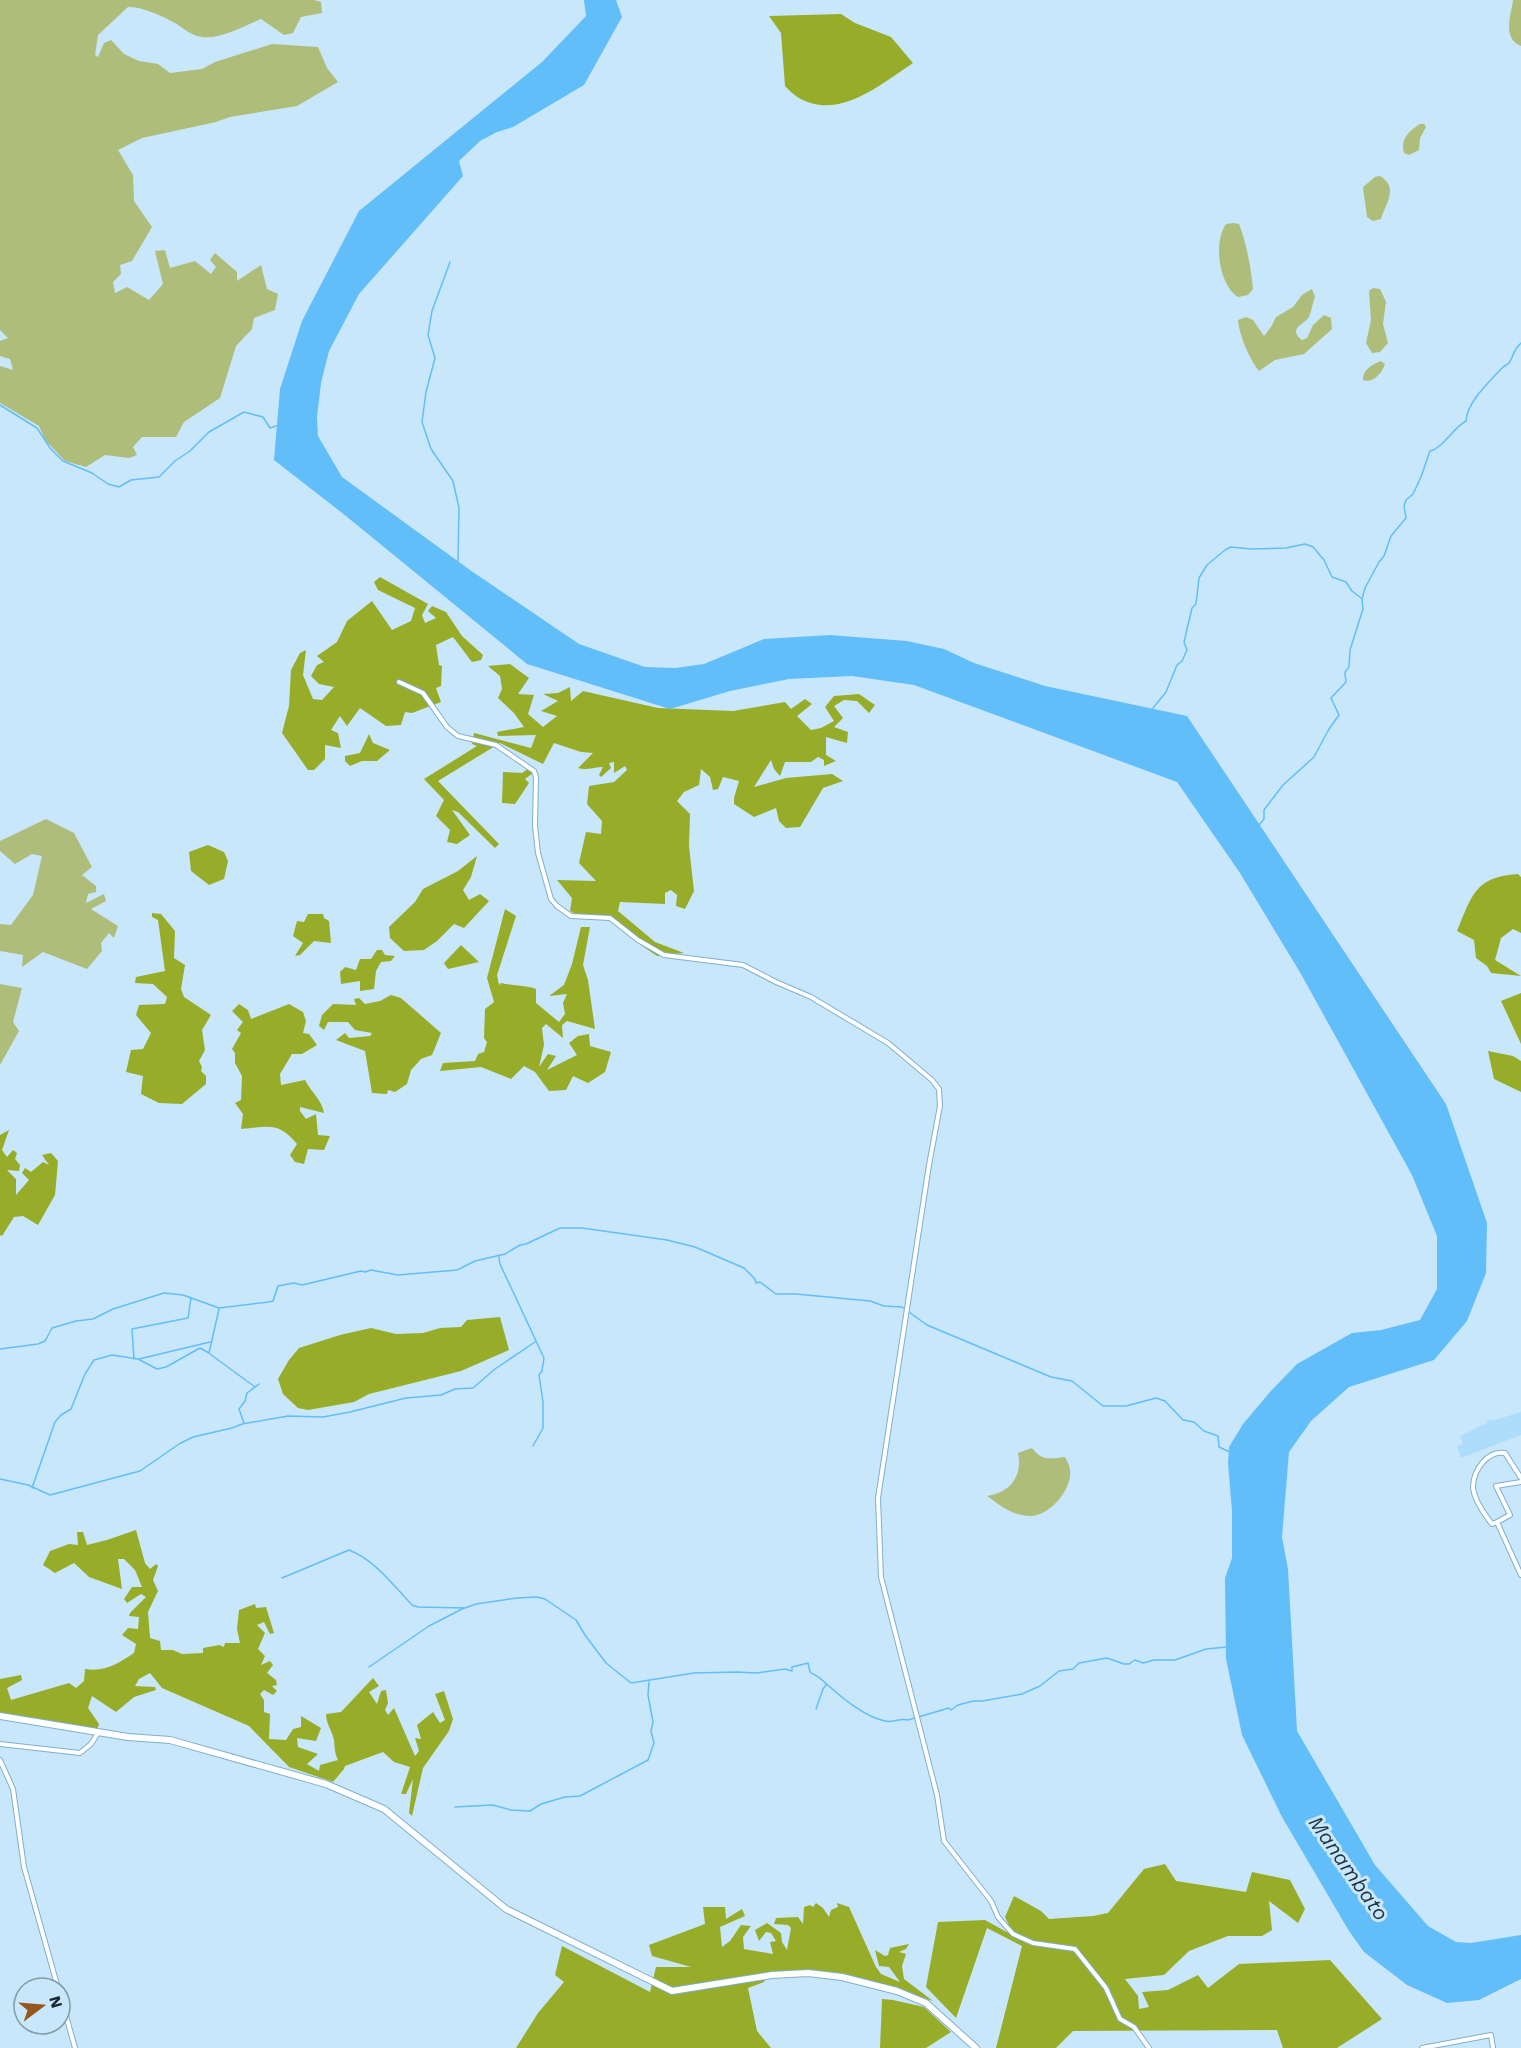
<svg xmlns="http://www.w3.org/2000/svg" width="1521" height="2048" viewBox="0 0 1521 2048" font-family="'Work Sans',sans-serif">
  <style>
    .built { fill: #aedcfb }
    .green { fill: #aebd79 }
    .forest { fill: #97ac28 }
    .water { fill: #61bef8 }
    .lines { fill: none; stroke-linecap: round; stroke-linejoin: round }
    .stream { stroke: #61bef8; stroke-width: 1.5 }
    .minor-casing { stroke: #7fafd0; stroke-width: 6 }
    .secondary-casing { stroke: #7fafd0; stroke-width: 8 }
    .minor { stroke: #fff; stroke-width: 4 }
    .secondary { stroke: #fff; stroke-width: 6 }
    .labels { text-anchor: middle; dominant-baseline: central; stroke-width: 6; stroke-linejoin: round; paint-order: stroke }
    .water-label { font-size: 21px; font-style: italic; fill: #1e3341; stroke: #c9e7fb }
  </style>
  <rect width="100%" height="100%" fill="#c9e7fb"/>
  <path class="built" d="M1521 1412V1435L1461 1458 1457 1446 1463 1444 1460 1436 1487 1423V1421L1491 1419 1492 1421Z"/>
  <path class="green" d="M0 0H314L321 2 322 13 301 17 293 33 284 35 261 19C244 26 221 39 202 37 189 35 183 27 173 22 160 15 143 7 128 7L98 35 95 55 98 57 104 43 111 40 124 54 139 61 158 64 170 73 202 69 215 62 272 44 318 47 327 68 338 82 297 106 230 117 216 122 142 138 118 150 133 175 134 201 152 227 132 261 120 265 121 274 113 282 115 293 127 287 149 300 163 284 155 251 165 250 170 268 195 261 211 274 216 267 210 260 215 253 237 272V281L261 265 267 289 278 294 275 310 254 318 252 329 236 346 220 398 184 422 176 437H142L133 447 137 455 129 458 105 455 86 467 65 461 45 440 39 426 0 403V366L13 370 10 359 0 356V341L8 338 0 330Z
    M1513 0H1521V46C1502 39 1511 15 1513 0Z
    M1420 124H1424L1426 127 1420 138 1419 150 1409 155 1404 153C1400 139 1409 131 1420 124Z
    M1380 176C1399 188 1386 202 1381 219L1373 221 1367 217 1363 187 1375 177Z
    M1234 223 1239 224C1247 245 1251 268 1253 289L1248 295 1238 297C1219 285 1213 242 1226 224Z
    M1373 288 1380 289 1386 302 1383 324 1388 343 1380 352 1372 353 1366 343 1371 320 1369 291Z
    M1312 289 1315 297C1312 304 1312 310 1309 317 1304 325 1287 328 1302 340L1307 338 1313 325 1324 315 1331 318 1332 329 1304 354 1275 360 1259 371C1250 360 1239 335 1238 320L1246 317 1253 320 1264 336 1271 327 1276 317 1293 307 1302 295Z
    M1381 361 1385 364C1382 373 1373 384 1363 380 1362 370 1373 364 1381 361Z
    M46 819 74 833 92 867 82 875 96 886V892L88 894 86 903 104 894 106 901 91 909 118 926 114 938 109 933 101 943 102 951 87 969 43 952 22 967 23 955 0 951V924L11 925 33 895 42 856 32 854 15 864 0 851V841Z
    M0 984 22 988 13 1022 19 1031 0 1065Z
    M1032 1448C1042 1461 1049 1459 1065 1457 1067 1461 1070 1466 1070 1470 1073 1489 1049 1517 1030 1516 1013 1516 1001 1506 987 1496 1010 1493 1023 1476 1018 1453Z"/>
  <path class="forest" d="M841 14 855 23 891 37 913 63C881 84 839 121 799 98 794 95 789 90 785 86L781 33 769 16Z
    M380 577 428 604 422 615 425 623 436 618 428 611 432 606 446 612 462 636 483 655 481 660 472 662 453 637 436 645 439 665 442 666 441 686 436 688 441 702 412 713 405 712 401 725 386 726 360 708 347 726 340 716 331 730 338 733 341 748 325 745V759L314 770H308L282 733 289 706 291 670 300 653 306 650 303 675 313 699 322 700 334 687 319 684 311 676 317 665 324 662 317 656 337 642 347 621 372 601 392 630 411 621 415 608 378 590 374 582Z
    M510 664 529 678 518 694 534 695 528 714 543 727 557 716 541 711 558 701 543 694 558 693 570 687 571 701 583 691 658 708 733 711 785 702 791 709 805 699 812 704 797 716 811 730 821 728 834 721 825 707 834 696 859 694 875 705 869 713 857 701 844 700 834 706 843 718 834 727 848 732 847 743 826 737V755L836 761 824 766V760L818 757 811 762H785L780 776 774 769 771 760 754 787 786 778 832 774 843 781 823 788 800 827 786 828 779 821 776 808 754 817 734 804V798L739 781 723 777 718 789 713 790 710 777 701 769 699 785 684 792 677 801 690 814 689 846 694 891 685 909 676 906 677 895 671 890 665 893V904L620 902 618 911 655 942 684 953 657 956 635 941 610 915H577L570 911 572 898 557 880 596 881 579 863 586 832 601 834 602 821 587 804 589 786 614 782 627 770 625 766 614 773V762L609 763 611 768 601 777 599 775 603 767C595 767 586 771 578 768L593 753 581 752 554 743 543 764 500 743 438 781 499 844 495 848 458 812 452 810 470 835 457 844 447 842 450 830 436 816 444 800 424 779 477 746 472 744 474 733 531 748 536 735 498 736 497 732 524 727 514 713 498 698 502 689 500 676 488 666Z
    M369 734 373 743 390 750 377 761H362L350 766 345 761V756L360 753Z
    M529 768 533 773 525 779 529 783 515 804 502 803 503 772 522 773Z
    M208 845 224 852 228 861 224 879 209 885 191 871 189 852Z
    M477 856 471 877 463 890 469 900 480 894 489 901 464 928 454 924 437 941 424 950 404 951 390 938 389 927 415 902 423 889 458 871Z
    M1518 874 1521 877V933L1513 929 1501 938 1495 960 1521 976 1491 973 1487 966 1476 958 1474 940 1457 931C1472 895 1475 877 1518 874Z
    M505 909 516 916 497 975 499 985 501 983C514 986 524 985 536 989V1003L559 1022 565 1014 563 1003 567 994 549 996 564 985 572 964 581 927H590L583 965 588 980 595 1029 567 1021 562 1025 563 1038 546 1024 542 1028 544 1045 539 1067 548 1054 556 1056 547 1070 577 1055 569 1043 578 1036 589 1034 590 1046 611 1052 605 1072 588 1083 573 1076 566 1090 549 1091 535 1072 524 1066 511 1079 481 1067 440 1071 443 1063 475 1061 478 1054 484 1052 487 1042 484 1038 485 1009 494 1002 487 978Z
    M152 913 161 914 175 931 174 958 185 965 181 989 184 997 211 1015 202 1030 205 1050 199 1061 202 1067 201 1071 206 1076V1084L182 1104 159 1103 141 1094 143 1076 126 1072 131 1050 143 1049 151 1033 136 1015 139 1005 165 1004 167 997 153 984 135 983 136 977 165 971 158 920 152 917Z
    M308 914H323L324 918 329 921 331 943 314 941 300 955 295 956 303 943 293 936 297 921 304 922Z
    M461 945 479 962 448 969 444 963Z
    M377 950H382L385 955 395 956 391 961 381 962 376 971 374 989 360 991V981L341 984 340 972 345 967 356 970 360 959H371Z
    M1521 993V1044L1501 1001Z
    M391 995 401 998 441 1033 432 1055 421 1059 411 1070 407 1084 395 1092 388 1090 387 1094 372 1093 365 1051 336 1040 345 1033 349 1038 370 1036 372 1033 355 1030 348 1022H328L324 1030 319 1026 322 1015 333 1004 356 1005 354 999 359 998 365 1004 380 1001Z
    M239 1004 248 1010 251 1019 289 1004 303 1012 306 1021 303 1033 309 1034 317 1045 302 1054H292L280 1074 281 1085 305 1080C311 1092 322 1100 324 1113L300 1107V1111L306 1119 316 1114 318 1135 330 1136 324 1150 308 1149 304 1164 295 1162 290 1155 297 1144C278 1121 269 1127 241 1129L243 1114 235 1103 241 1100 242 1076 235 1063V1053L232 1049 241 1033 237 1030 243 1022 232 1011Z
    M1488 1051 1513 1056 1521 1061V1092L1494 1079Z
    M9 1130 2 1150 7 1157 13 1150 17 1153 15 1159 20 1165 19 1171 7 1170 16 1179V1195L29 1180 22 1173 25 1168 31 1172 43 1162 49 1165 42 1155 51 1153 58 1161 55 1195 38 1225 23 1216 14 1217 2 1236 0 1235V1135Z
    M500 1317 509 1350 461 1371 369 1394 354 1402 308 1410 298 1408 283 1394 278 1379 289 1360 299 1348 340 1335 371 1328 396 1334 423 1333 440 1328 461 1327 467 1320Z
    M136 1530 145 1563 150 1569 156 1564 158 1566 153 1580 158 1591 148 1612 150 1638 160 1641 161 1650H173L182 1654 203 1653V1648L219 1645 224 1647 225 1643H240L237 1629 239 1610 255 1604 256 1608 266 1607 274 1633 270 1634 264 1622 257 1625 265 1633 258 1649 265 1656 261 1665 270 1661 273 1665 267 1673 276 1680 277 1685 272 1686 277 1691 273 1695 264 1690 260 1694 264 1700V1712L270 1714 269 1739 286 1740 293 1729 301 1727V1716L321 1728 316 1741 297 1738 298 1747 318 1754 307 1764 319 1771 320 1765 338 1760C334 1751 335 1748 334 1740 332 1730 326 1724 326 1714L341 1712 373 1678 379 1686 369 1692 377 1704 381 1691 386 1690 388 1703 385 1710 388 1715 394 1708 415 1756 419 1751 415 1738 421 1739 417 1725 433 1712 440 1723 445 1720 435 1694 444 1691 453 1719 449 1731 423 1768 412 1816 409 1813 413 1779 406 1794H401L410 1767 394 1762 383 1752 345 1766 344 1769 333 1782 289 1767 249 1726 162 1688 150 1673 139 1679 135 1686 155 1687 156 1690 134 1697 116 1712 92 1696 88 1708 99 1724 97 1730 0 1714V1679L21 1675 22 1680 7 1688 11 1700 69 1683 76 1688 84 1681 85 1669C106 1672 117 1664 134 1653L136 1644 122 1635 128 1628 138 1629 139 1617 129 1616 130 1613 146 1597 141 1594 127 1603 124 1599 132 1587H142L135 1570 124 1559H118L122 1589 89 1577 74 1563 55 1573 43 1565 50 1551 69 1544 78 1545 77 1532H83L87 1545 107 1540Z
    M1165 1864 1176 1881 1246 1892 1252 1872 1290 1880 1305 1909 1298 1923 1269 1901 1272 1930 1262 1936H1228L1189 1951 1164 1975 1125 1979 1138 1996 1139 2009 1149 2007 1142 1992 1168 1990 1198 1975 1208 1988 1239 1964 1330 1960 1382 2019 1337 2048H1283L1277 2030 1073 2031 1056 2048H996L1022 1946 987 1928 956 2018 926 1987 938 1922 985 1920 1014 1936 1005 1917 1014 1896 1041 1911 1049 1919 1093 1916 1108 1913 1144 1869Z
    M816 1903 823 1908 829 1917 831 1910 838 1907 837 1903 849 1907 876 1967 881 1974 900 1982 889 1967 879 1966 875 1950 885 1956 888 1955 890 1948 909 1944 906 1949 899 1952 906 1954 902 1966 904 1979 933 2001C876 1982 833 1966 771 1972L764 1982 748 1988 757 2031 771 2048H516L538 2013 564 1982 555 1975 562 1946 650 1992 656 1967H691L652 1956 649 1945 705 1924 703 1907H725L726 1919 742 1909 745 1916 720 1927 722 1947 730 1941 741 1925 751 1926 743 1937 744 1949 773 1954 770 1942 776 1941 771 1933 766 1932 759 1941 755 1930 767 1923 781 1933 782 1942 787 1950 791 1928 788 1925 774 1924 776 1918 798 1917 803 1924 804 1907 810 1905 813 1907Z
    M882 1999 893 2000 924 2007 951 2032 926 2048H880Z"/>
  <path class="water" d="M584 0H616L622 17 584 85 513 127 497 132 480 141 459 161 463 176 359 294 329 351 321 383 317 417 318 436 342 477 470 570 579 644 645 667 675 668 704 664 764 639 830 635 907 641 944 649 974 663 1045 686 1187 716 1446 1104 1487 1223 1486 1273 1467 1321 1434 1360 1349 1387 1311 1421 1289 1452 1282 1537 1288 1569 1297 1731 1375 1865 1428 1926 1456 1942 1471 1943 1521 1935V1979L1479 2000 1447 2003 1407 1985 1364 1952 1349 1931 1282 1817 1242 1735 1226 1659 1225 1578 1232 1558V1511L1228 1463 1229 1447 1243 1424 1270 1392 1297 1364 1352 1333 1381 1330 1420 1320 1437 1289V1236L1412 1175 1301 974 1240 873 1177 782 914 685 852 676 789 679 730 691 670 709 527 664 346 516 274 460 280 389 302 321 359 211 542 62 586 16Z"/>
  <g class="lines">
    <path class="stream" d="M450 262 432 311 428 335 435 358 426 392 422 422 431 449 453 481 459 508 458 561
      M0 405 37 428 50 448 63 461 92 473 108 484 119 487 131 480 159 477 175 461 190 451 209 432 244 412 263 417 270 428 276 426
      M1153 708 1166 692 1177 665 1182 661 1187 650 1184 642 1192 608 1196 604 1199 578 1207 565 1225 550 1231 547 1251 549 1286 548 1305 544 1313 547 1324 560 1332 577 1346 582 1352 591 1361 598
      M1259 825 1264 819V810L1283 785 1314 757 1329 729 1339 715 1331 698 1346 682C1346 674 1342 674 1349 667L1350 650 1363 609 1362 599 1365 588 1379 562 1384 556 1391 536 1406 518 1404 506 1406 500 1413 494 1421 477 1430 451C1443 448 1453 428 1466 421 1467 402 1489 382 1502 368 1504 366 1507 365 1509 363 1514 356 1512 351 1521 343
      M499 1257 500 1264 544 1358 542 1371 539 1375 543 1402V1428L533 1446
      M0 1349 38 1344 45 1341 52 1328 76 1321 93 1319 113 1309 164 1293 183 1295 219 1308 269 1302 273 1301 278 1286 294 1283 302 1285 361 1271 365 1272 371 1270 398 1275 457 1270 475 1261 505 1254 520 1245 526 1244 560 1228H582L667 1240 695 1247 744 1268 755 1279 756 1283 760 1282 776 1294H796L870 1301 884 1306 902 1307 927 1325 1051 1377 1072 1381 1103 1406H1126L1156 1398 1165 1401 1183 1420 1194 1422 1204 1431 1218 1436 1219 1447 1230 1452
      M210 1354 255 1387
      M134 1359 132 1329 188 1318 191 1298
      M139 1359 210 1342
      M244 1423 239 1409 245 1401 247 1393 259 1384
      M0 1479 28 1485 50 1495 140 1471 179 1444 193 1437 232 1428 242 1424 288 1416 323 1417 350 1412 406 1398 441 1395 455 1389 473 1388 495 1369 535 1342
      M32 1488 55 1422 61 1415 71 1409 85 1374 94 1360 112 1355 138 1359 157 1369 166 1367 200 1348 209 1353 219 1309
      M282 1578 349 1550C375 1560 393 1585 412 1605L418 1607 465 1608 476 1604 517 1598 537 1597 545 1599 576 1620 585 1635 606 1663 631 1683 694 1673 737 1672 756 1673 785 1669 792 1671V1667L808 1663 810 1672C814 1675 818 1676 822 1680 838 1694 863 1717 885 1721 892 1723 900 1718 908 1720L949 1708 951 1710 958 1705 973 1701H982L1022 1694 1040 1686 1059 1671 1073 1669 1079 1663 1107 1658 1124 1664H1129L1135 1660 1143 1663 1154 1660H1175L1206 1649 1227 1647
      M369 1667 429 1626 464 1608
      M816 1709 823 1689 826 1685
      M455 1807 493 1805 511 1810 530 1811 541 1804 565 1797 580 1796 648 1760 654 1743 651 1731 653 1722 648 1695 649 1682"/>
    <defs>
      <path id="minor" d="M399 682 423 693 447 727 458 736 496 745 534 771 536 777 535 826 538 853 551 899 557 906 571 916 610 918 638 940 664 955 743 965 776 982 811 997 888 1043 932 1080 939 1089 940 1106 929 1165 878 1498 881 1577 937 1795 944 1841 991 1901 998 1917 1013 1934 1033 1943 1075 1949 1106 1988 1120 2019 1134 2027 1149 2048
        M1521 1482 1496 1486 1510 1515 1497 1522 1521 1575
        M1497 1522 1492 1524C1485 1515 1473 1498 1473 1486 1474 1469 1488 1450 1505 1453L1521 1478
        M0 1744 80 1753 91 1744 98 1733
        M0 1760 13 1789 24 1867 58 1988
        M60 1994 75 2048
        M1422 2048 1491 2035 1493 2048"/>
      <path id="secondary" d="M0 1716 128 1737 170 1740 326 1784 384 1809 506 1909 672 1991 772 1975 808 1973 842 1977 897 1991 926 2003 976 2048"/>
    </defs>
    <use href="#minor" class="minor-casing"/>
    <use href="#secondary" class="secondary-casing"/>
    <use href="#minor" class="minor"/>
    <use href="#secondary" class="secondary"/>
  </g>
  <g class="labels">
    <g class="water-label">
      <text transform="translate(1349 1868) rotate(55)">Manambato</text>
    </g>
  </g>
  <g transform="translate(42 2006) rotate(74)"><circle r="28" fill="#c9e7fb" stroke="#819bab" stroke-width="1.5"/>
  <path d="M0-4.5L10 22L0 15L-10 22Z" fill="#96571e"/>
  <text y="-9" font-size="16" font-weight="bold" text-anchor="middle" fill="#142834">N</text>
  </g>
</svg>
